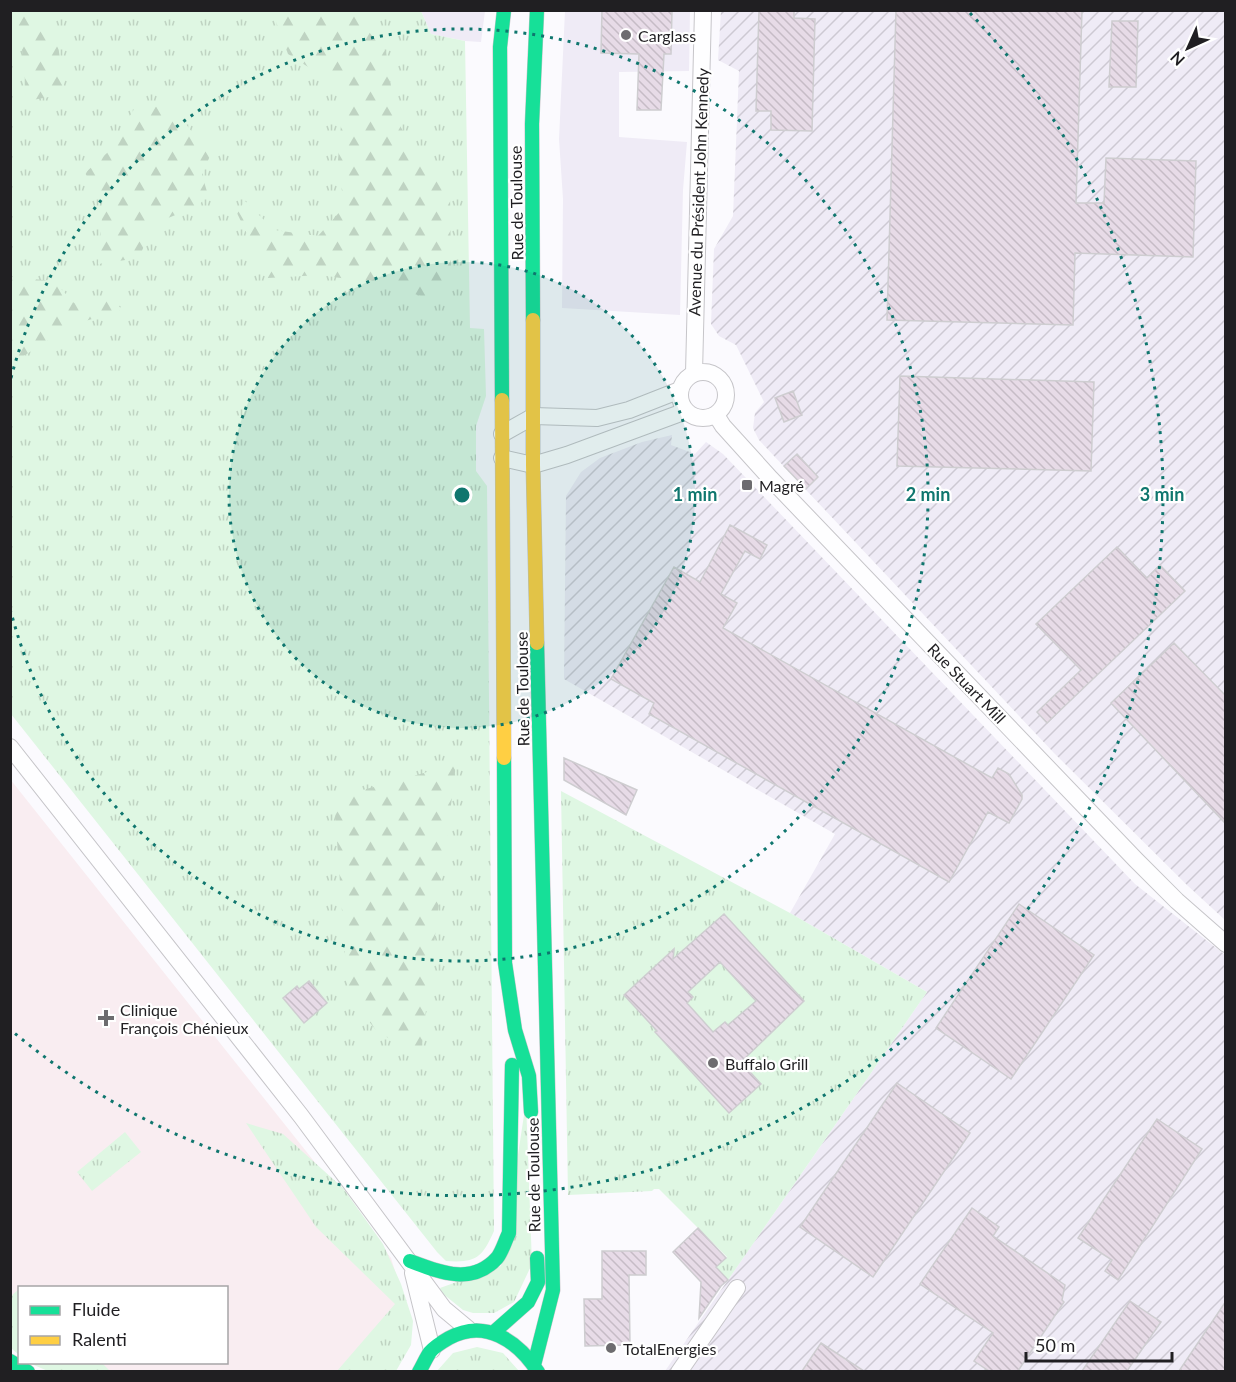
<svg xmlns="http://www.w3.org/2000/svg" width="1236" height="1382" viewBox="0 0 1236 1382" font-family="Lato,sans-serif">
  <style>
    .built { fill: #efebf6 }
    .industrial { fill: url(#industrial-furrows) }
    .medical { fill: #f9edf1 }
    .grass { fill: url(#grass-tufts) }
    .forest { fill: url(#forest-firs) }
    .building { fill: url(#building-back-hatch); stroke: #cecdd0; stroke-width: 1.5; fill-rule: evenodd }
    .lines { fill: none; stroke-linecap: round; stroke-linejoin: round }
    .street-casing { stroke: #c6c5c9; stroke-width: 18 }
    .fast-casing { stroke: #c6c5c9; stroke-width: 15 }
    .slow-casing { stroke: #c6c5c9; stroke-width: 15 }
    .street { stroke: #fefeff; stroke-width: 16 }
    .fast { stroke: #16e098; stroke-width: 14 }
    .slow { stroke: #ffcf43; stroke-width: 14 }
    .ring { fill: none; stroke: #0f766e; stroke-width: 3; stroke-dasharray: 3 6 }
    .poi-dot { fill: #6d6c6f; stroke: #fff; stroke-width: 2 }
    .labels { text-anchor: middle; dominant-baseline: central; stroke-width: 4.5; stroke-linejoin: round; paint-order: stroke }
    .poi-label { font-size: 16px; fill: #201f22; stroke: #fff; text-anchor: start }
    .street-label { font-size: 16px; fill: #201f22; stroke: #fff }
    .centre { fill: #0f766e; stroke: #fff; stroke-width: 3 }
    .ring-label { font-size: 18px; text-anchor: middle; font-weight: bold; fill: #0f766e; stroke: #fff; stroke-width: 4.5; stroke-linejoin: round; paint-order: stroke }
  </style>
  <defs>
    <pattern id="industrial-furrows" width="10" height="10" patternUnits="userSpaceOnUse" patternTransform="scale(1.5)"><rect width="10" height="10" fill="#efebf6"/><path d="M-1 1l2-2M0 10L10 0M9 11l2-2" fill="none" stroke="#cdc9d3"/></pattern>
    <pattern id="grass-tufts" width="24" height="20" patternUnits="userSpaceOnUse" patternTransform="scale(1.5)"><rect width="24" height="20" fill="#dff7e3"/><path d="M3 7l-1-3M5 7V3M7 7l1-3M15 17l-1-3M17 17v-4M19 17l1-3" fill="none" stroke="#bfd3c2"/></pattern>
    <pattern id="forest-firs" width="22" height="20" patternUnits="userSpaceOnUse" patternTransform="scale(1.5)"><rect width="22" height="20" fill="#dff7e3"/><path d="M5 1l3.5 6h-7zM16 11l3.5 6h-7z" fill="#bfd3c2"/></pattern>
    <pattern id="building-back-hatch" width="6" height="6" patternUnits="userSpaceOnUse" patternTransform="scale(1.5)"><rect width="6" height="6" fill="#e7dbe7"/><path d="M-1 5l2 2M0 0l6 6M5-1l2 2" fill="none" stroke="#c6bcc6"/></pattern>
  </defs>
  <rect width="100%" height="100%" fill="#fbfafe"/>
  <path class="built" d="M421 11H485L481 42 465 41 431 34Z
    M565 11H690L689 71 619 72V137L687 142 683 190 680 315 562 308 563 199 559 139Z"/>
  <path class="industrial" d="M721 11H1225V920L1188 886 1054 753 759 440 753 428 755 413 764 402 736 345 719 336 711 324 714 249 733 216 739 71 718 60Z
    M672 435 671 445 695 454 706 442 723 454 1135 884 1225 955V1371H665L927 992 790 913 835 834 564 679 566 496 581 472 600 458 642 442Z"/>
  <path class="medical" d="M10 779 391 1258 406 1306 387 1371 56 1372 40 1363 226 1362V1288H20L19 1349 11 1343Z"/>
  <path class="grass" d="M11 11H421L431 34 465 41 470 328 484 329 486 396 476 426V471L487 486 494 1231C482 1258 476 1263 446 1261L437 1252 11 714Z
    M561 791 790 913 927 992 728 1280 716 1267 727 1257 659 1189H654L652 1191 568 1195Z
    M526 1102 532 1264 514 1302 494 1313H473L463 1310 442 1293 440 1288 501 1266Z
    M246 1123 283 1134 343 1188 383 1244 401 1284 413 1321 411 1345 396 1371H337L395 1304 316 1227Z
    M125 1132 141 1152 92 1191 77 1172Z
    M20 1288 19 1355 11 1348 10 1297Z
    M477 1347 503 1353 519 1371H437L453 1353Z
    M29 1363H102L110 1371H48Z"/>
  <path class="forest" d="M11 10 25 11 58 45 65 94 27 101 22 50 11 37Z
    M272 11H352L386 53 396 119 423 165 450 190 451 272 432 300 389 285 320 275 268 278 237 213 245 201 274 230 318 236 344 207 338 160 344 90 288 54Z
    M136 106 173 107 192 132 217 139 202 175 208 195 198 206 153 224 139 258 98 264 103 204 85 173 107 153Z
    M11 277 54 281 74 303 111 296 122 310 72 325 11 364Z
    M456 764 420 1059 376 1030 348 996 334 798Z"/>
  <path class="building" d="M602 10H672L671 54H664L661 110H637L639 54 601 53Z
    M759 10H794V18L815 19 812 131 771 130V111H756Z
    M896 10H1082L1076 203H1104L1106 158 1196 161 1193 257 1075 253 1073 325 887 320Z
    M1112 21H1138L1136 87H1109Z
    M900 376 1094 382 1091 471 897 466Z
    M793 391 802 415 784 422 775 398Z
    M797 454 818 477 806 489 784 466Z
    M730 525 767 545 760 559 745 551 721 594 737 603 723 628 992 778 998 768 1009 774 1022 795V799L1009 823 988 812 949 882 649 714 654 703 611 679 674 567 700 582Z
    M1117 547 1147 578 1160 565 1185 591 1047 723 1037 712 1081 670 1036 624Z
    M1174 643 1226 696V824L1111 703Z
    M564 758 637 790 626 815 564 780Z
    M1019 904 1094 955 1011 1079 936 1028Z
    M724 914 804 1001 741 1062 761 1084 729 1113 655 1032 657 1031 624 995 674 949 673 959ZM720 962 756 1001 728 1025 725 1022 713 1032 687 1003 693 997 688 992Z
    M309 981 327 1003 304 1023 283 998 297 986 299 989Z
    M897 1083 970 1133 873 1277 800 1227Z
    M1157 1119 1202 1149 1118 1280 1105 1271 1112 1260 1078 1238Z
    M972 1208 999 1227 993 1236 1065 1285 1062 1300 1064 1302 1018 1371H989L974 1361 993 1333 920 1284Z
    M698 1228 726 1258 716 1267 728 1280 721 1286 699 1318 701 1282 673 1252Z
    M602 1251H646V1275H629L630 1345 585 1346 584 1299H602Z
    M1130 1301 1161 1322 1127 1371H1082Z
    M1226 1301V1371H1179Z
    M821 1343 864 1371H802Z"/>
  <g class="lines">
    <defs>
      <path id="street" d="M680 395a23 23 0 1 1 46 0a23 23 0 1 1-46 0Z
        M694 373 703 10
        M716 415 723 426 771 479 1136 860 1177 901 1226 944
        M502 434 534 416 597 418 629 410 680 390
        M502 458 533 465 567 455 686 411
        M10 747 301 1116 444 1309 468 1329
        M413 1273 432 1350
        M679 1372 737 1288"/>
      <path id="fast" d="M533 320 532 124 537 10
        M502 400 500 47 504 10
        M504 758 505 963 515 1030 529 1076 531 1112
        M410 1261C439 1272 472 1286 497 1258 502 1252 505 1241 509 1233L512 1065
        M494 1332 528 1302 538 1282 537 1258
        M10 1361 28 1372
        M534 1365 553 1290 537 643
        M419 1372C423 1365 426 1358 430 1352 435 1346 442 1342 449 1338 485 1318 518 1341 538 1372"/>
      <path id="slow" d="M533 320V465L537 643
        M502 400 504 758"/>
    </defs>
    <use href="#street" class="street-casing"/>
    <use href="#fast" class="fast-casing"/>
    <use href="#slow" class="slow-casing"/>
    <use href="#street" class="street"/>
    <use href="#fast" class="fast"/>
    <use href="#slow" class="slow"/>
  </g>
  <circle cx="462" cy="495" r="233" fill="#0f766e" fill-opacity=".12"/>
  <g class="ring">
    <circle cx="462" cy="495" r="233"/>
    <path d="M11 378A466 466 0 1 1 11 612"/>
    <path d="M970 13A700 700 0 0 1 12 1031"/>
  </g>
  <g class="poi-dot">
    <circle cx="626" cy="35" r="6"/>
    <rect x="741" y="479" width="12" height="12" rx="3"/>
    <path d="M103 1009h6v6h6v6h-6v6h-6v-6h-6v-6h6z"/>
    <circle cx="713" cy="1063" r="6"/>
    <circle cx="611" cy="1348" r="6"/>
  </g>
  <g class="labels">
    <g class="poi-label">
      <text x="638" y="35">Carglass</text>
      <text x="759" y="485">Magré</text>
      <text x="120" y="1009">Clinique<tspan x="120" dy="18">François Chénieux</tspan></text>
      <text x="725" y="1063">Buffalo Grill</text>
      <text x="623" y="1348">TotalEnergies</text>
    </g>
    <g class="street-label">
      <text transform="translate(698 192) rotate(-88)">Avenue du Président John Kennedy</text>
      <text transform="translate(516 203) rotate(-91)">Rue de Toulouse</text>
      <text transform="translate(967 683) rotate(46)">Rue Stuart Mill</text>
      <text transform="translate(522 689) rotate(-91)">Rue de Toulouse</text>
      <text transform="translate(533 1175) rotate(-91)">Rue de Toulouse</text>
    </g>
  </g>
  <circle cx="462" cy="495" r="9" class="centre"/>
  <g class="ring-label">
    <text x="695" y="501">1 min</text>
    <text x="928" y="501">2 min</text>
    <text x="1162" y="501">3 min</text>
  </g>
  <rect width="1236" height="1382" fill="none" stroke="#201f22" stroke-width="24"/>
  <rect x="18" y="1286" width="210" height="78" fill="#ffffff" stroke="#a6a5a7" stroke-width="1.5"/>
  <rect x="30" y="1306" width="30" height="9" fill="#16e098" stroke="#a6a5a7" stroke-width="1.5"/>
  <text x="72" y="1316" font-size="18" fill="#201f22">Fluide</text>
  <rect x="30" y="1336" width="30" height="9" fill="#ffcf43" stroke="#a6a5a7" stroke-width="1.5"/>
  <text x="72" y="1346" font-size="18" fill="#201f22">Ralenti</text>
  <g transform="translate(1188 48) rotate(225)" stroke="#ffffff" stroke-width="4.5" paint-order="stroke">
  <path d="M0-4.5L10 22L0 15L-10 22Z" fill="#201f22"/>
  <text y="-9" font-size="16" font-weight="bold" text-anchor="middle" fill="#201f22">N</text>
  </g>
  <path d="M1026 1352v9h146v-9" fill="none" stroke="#201f22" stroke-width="3"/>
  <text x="1035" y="1352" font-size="18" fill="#201f22" stroke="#ffffff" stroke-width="4.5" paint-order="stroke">50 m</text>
</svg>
